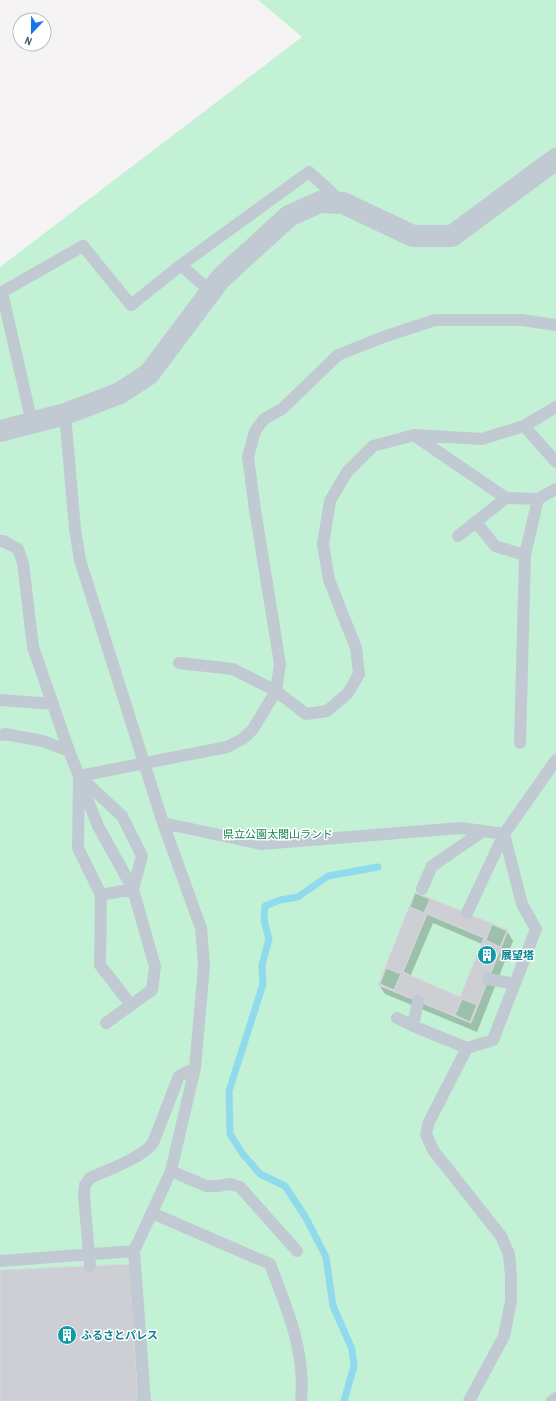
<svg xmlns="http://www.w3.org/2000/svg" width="556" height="1401" viewBox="0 0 556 1401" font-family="'Archivo Narrow','Noto Sans JP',sans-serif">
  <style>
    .green { fill: #c3f1d5 }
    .shadow { fill: #0003; fill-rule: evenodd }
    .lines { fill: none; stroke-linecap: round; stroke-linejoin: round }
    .stream { stroke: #90daee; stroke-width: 7 }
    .building { fill: #cdcfd5; stroke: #d7d9de; fill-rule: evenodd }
    .lane { stroke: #c1cad2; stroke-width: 12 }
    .street { stroke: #c1cad2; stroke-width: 22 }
    .labels { text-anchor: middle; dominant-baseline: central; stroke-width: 3; stroke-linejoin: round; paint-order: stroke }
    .park-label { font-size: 11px; fill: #17864f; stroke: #fff }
    .culture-label { font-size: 11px; font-weight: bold; fill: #0d838f; stroke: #fff; text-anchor: start }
  </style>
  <rect width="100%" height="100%" fill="#f5f3f3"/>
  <path class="green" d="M258 0H556V1401H0V267L302 37Z"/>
  <path class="shadow" d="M415 893 507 931 513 941 477 1032 385 994 379 985ZM433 923 482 944 460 998 410 977Z
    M130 1265 144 1401H0V1271Z"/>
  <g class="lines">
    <path class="stream" d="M344 1401 354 1366 352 1349 333 1306 326 1257 306 1218 285 1186 260 1174 242 1153 230 1134 229 1091 263 984 262 965 269 939 264 920 265 906 280 900 298 897 328 876 378 867"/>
  </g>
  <path class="building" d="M415 892 508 930 471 1023 378 985ZM427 914 484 938 460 997 403 972Z
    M415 893 430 899 424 913 410 907Z
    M492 924 507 931 500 947 486 940Z
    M386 968 401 974 394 990 380 984Z
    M462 999 477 1005 470 1022 455 1015Z
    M130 1264 138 1401H0V1270Z"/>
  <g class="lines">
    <path class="lane" d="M181 265 211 292
      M65 414 75 529 80 560 163 823 201 928 204 966 195 1068 171 1171 134 1251 145 1401
      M32 423 2 292 83 246 131 305 181 265 309 172 343 203
      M524 426 556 462
      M415 436 506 498
      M476 522 495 546 525 555
      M458 536 506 498 538 499
      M0 541H3L18 549 23 563 33 647 69 751
      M179 663 233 669 276 691 306 714 327 711 348 693 359 674 356 648 329 580 323 544 330 501 347 472 373 446 414 435 482 439 524 426 556 407
      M0 700 53 704
      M0 735 5 734 43 741 69 751 79 776 227 747 244 738 253 729 276 691 280 664 255 510 248 457 255 431 264 419 282 409 338 355 386 336 435 320H522L556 325
      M520 743 525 555 538 499 556 489
      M81 783 98 826 133 889 101 895
      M163 823 261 844 461 828 504 834 556 760
      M422 889 432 866 483 831
      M467 913 504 834 522 904 536 929 493 1040 467 1048 429 1122 426 1134 433 1150 501 1236 509 1254 511 1276V1301L504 1336 469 1401
      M488 979 515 984
      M397 1018 413 1026 467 1048
      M106 1023 152 990 155 967 133 889 142 856 122 816 79 776 78 848 101 895 100 965 131 1005
      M413 1026 418 1001
      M171 1171 206 1186H218L230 1184 240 1187 297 1251
      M152 1213 270 1264C287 1308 306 1353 301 1401
      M0 1261 134 1251
      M90 1266 84 1195 85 1185 90 1178C107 1170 142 1158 153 1143L179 1076 195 1068
      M552 1401 556 1398"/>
    <path class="street" d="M0 431 65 414 89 405 120 393 149 374 221 278 289 216 320 202 343 203 413 236H452L556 159"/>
  </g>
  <defs>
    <symbol id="building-disc" viewBox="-11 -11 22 22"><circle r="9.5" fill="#0f9aa8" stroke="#fff"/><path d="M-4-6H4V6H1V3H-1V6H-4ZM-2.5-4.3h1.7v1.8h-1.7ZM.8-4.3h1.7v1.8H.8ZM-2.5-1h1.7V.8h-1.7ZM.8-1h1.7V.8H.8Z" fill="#fff"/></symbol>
  </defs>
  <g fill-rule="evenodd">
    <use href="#building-disc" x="476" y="944" width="22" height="22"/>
    <use href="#building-disc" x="56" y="1324" width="22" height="22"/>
  </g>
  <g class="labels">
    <g class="park-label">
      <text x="278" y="834">県立公園太閤山ランド</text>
    </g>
    <g class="culture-label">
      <text x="501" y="955">展望塔</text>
      <text x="81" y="1335">ふるさとパレス</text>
    </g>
  </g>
  <g transform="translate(32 32) rotate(202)"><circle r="19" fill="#ffffff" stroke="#b7bbc0"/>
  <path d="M0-3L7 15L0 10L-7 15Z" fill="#1a73e8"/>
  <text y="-6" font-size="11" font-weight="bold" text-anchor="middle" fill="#4a5661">N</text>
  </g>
</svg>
